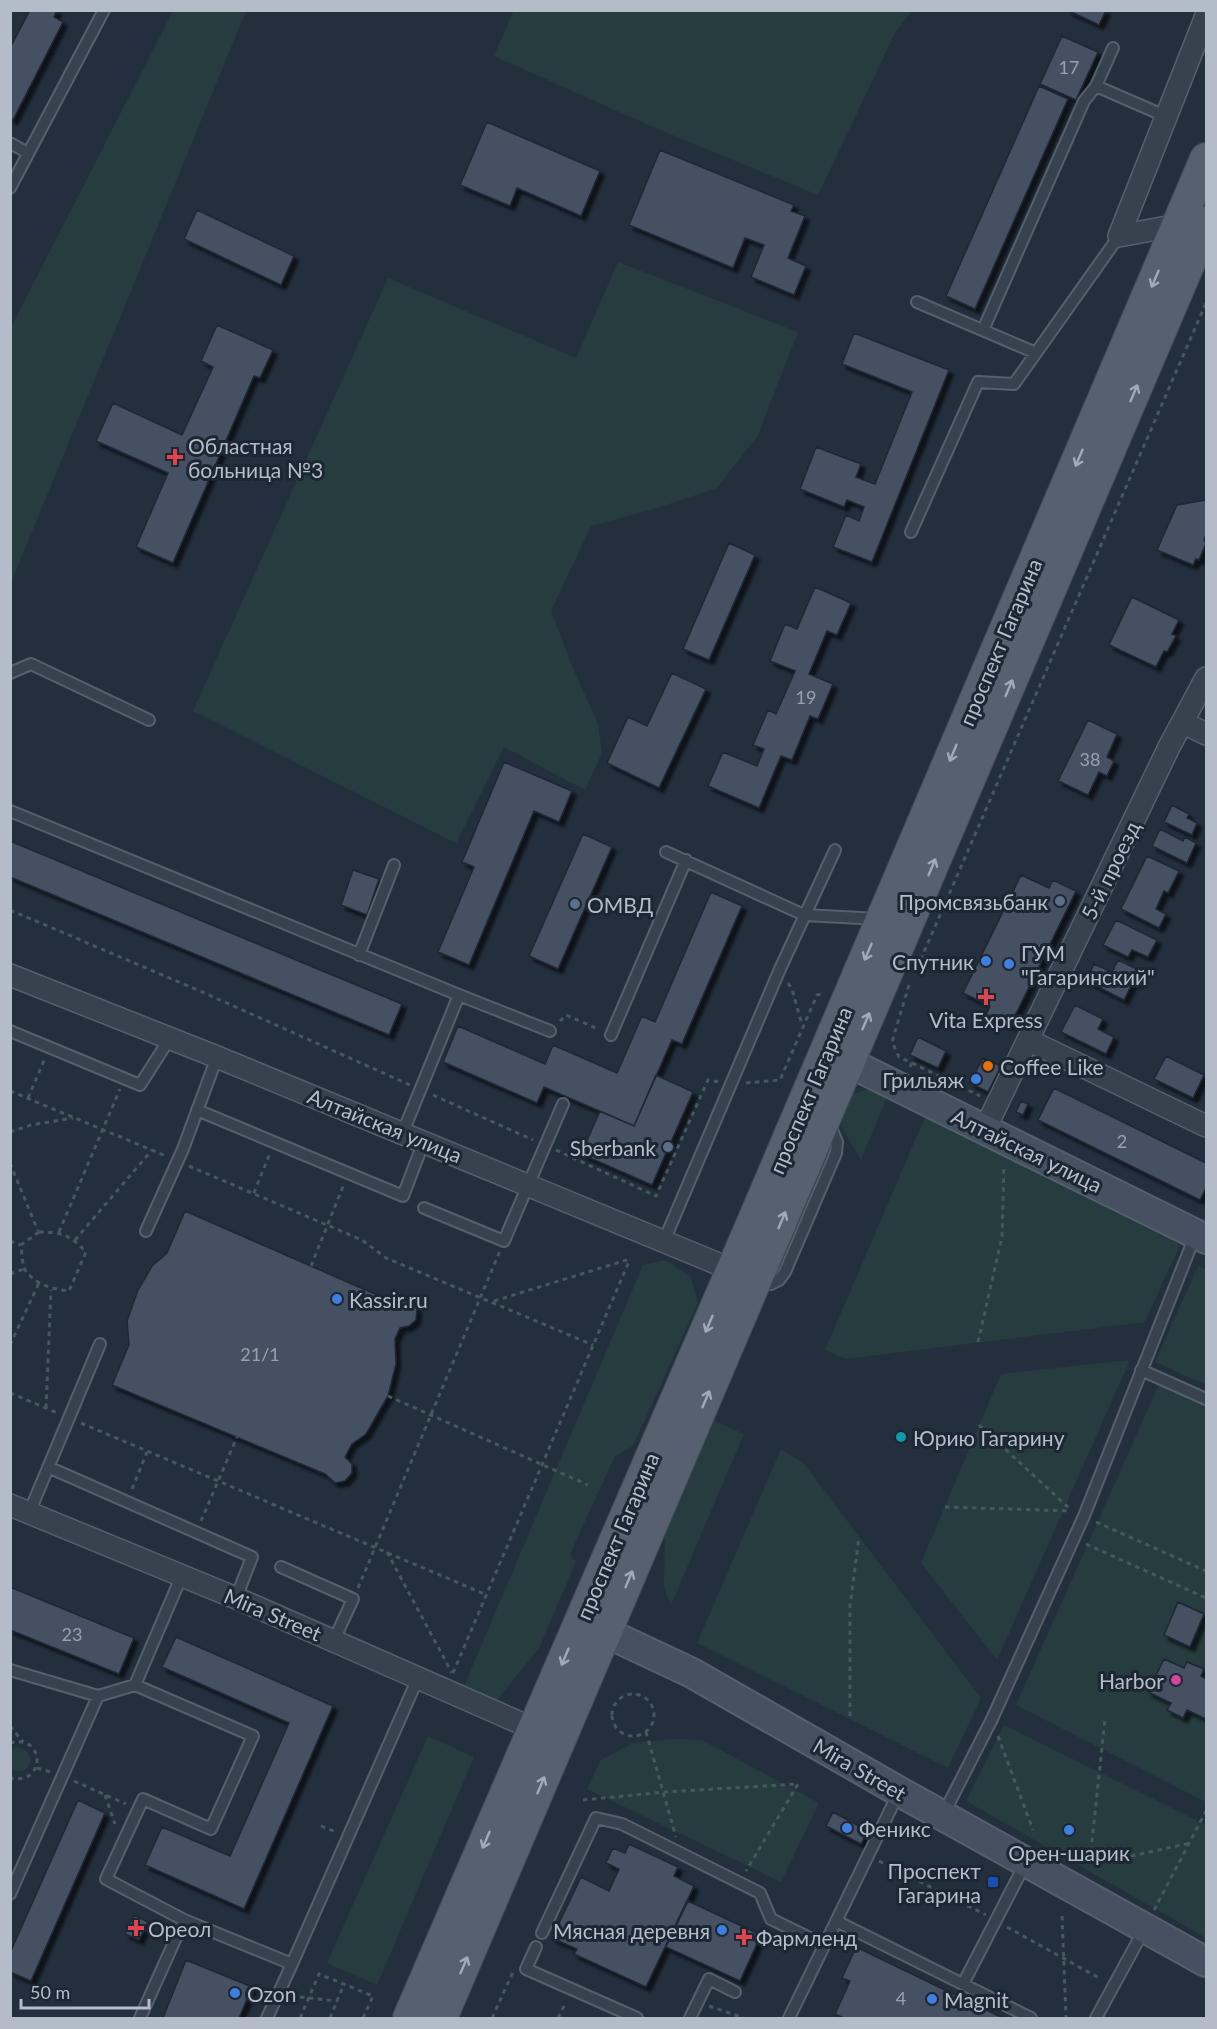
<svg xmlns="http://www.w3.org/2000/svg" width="1217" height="2029" viewBox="0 0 1217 2029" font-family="Lato,sans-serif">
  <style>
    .green { fill: #263c3f }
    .building { fill: #455162; stroke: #1f2835; stroke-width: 1.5; filter: url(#shadow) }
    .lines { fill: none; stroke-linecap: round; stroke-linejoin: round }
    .lane-casing { stroke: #565f6c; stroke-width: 14 }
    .street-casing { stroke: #565f6c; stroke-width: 24 }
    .secondary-casing { stroke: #565f6c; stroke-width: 32 }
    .primary-casing { stroke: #414a57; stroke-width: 34 }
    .path { stroke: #44595c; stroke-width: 3; stroke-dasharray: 4.5 4.5; stroke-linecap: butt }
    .lane { stroke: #38414e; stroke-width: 10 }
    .street { stroke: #38414e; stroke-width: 21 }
    .secondary { stroke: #465061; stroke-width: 28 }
    .primary { stroke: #56606e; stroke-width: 32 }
    .oneway { stroke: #a1aab7 }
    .health-dot { fill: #e0444e; stroke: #1d2633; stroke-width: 2 }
    .service-dot { fill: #5c6f8a; stroke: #1d2633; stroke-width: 2 }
    .shop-dot { fill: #3f7fe0; stroke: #1d2633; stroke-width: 2 }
    .food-dot { fill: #e8710a; stroke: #1d2633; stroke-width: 2 }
    .culture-dot { fill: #0f9aa8; stroke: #1d2633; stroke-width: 2 }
    .hotel-dot { fill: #d1479c; stroke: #1d2633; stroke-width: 2 }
    .transit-dot { fill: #1a4fb4; stroke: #1d2633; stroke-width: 2 }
    .labels { text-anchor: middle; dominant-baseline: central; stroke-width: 6; stroke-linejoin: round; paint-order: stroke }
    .number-label { font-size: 18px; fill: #98a1af }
    .poi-label { font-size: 21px; fill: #b4bcc9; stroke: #1d2633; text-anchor: start }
    .street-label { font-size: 21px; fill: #b4bcc9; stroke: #1d2633 }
  </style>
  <defs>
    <filter id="shadow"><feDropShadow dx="4.5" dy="4.5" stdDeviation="1.5" flood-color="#0009"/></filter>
  </defs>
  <rect width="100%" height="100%" fill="#242f3e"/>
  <path class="green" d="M514 10H912V11L896 31 818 195 653 127 494 56Z
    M173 11H246L11 583V327Z
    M618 262 798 332 758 435 717 488 657 508 591 526 551 611 573 668 598 724 602 753 585 790 504 747 456 843 193 711 388 278 576 358Z
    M869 1089 887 1097 861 1160 839 1123 850 1095Z
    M925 1117 1180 1245 1145 1322 845 1359 825 1350Z
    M665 1260 691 1277 698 1303 633 1446 615 1456 570 1554 576 1562 539 1648 497 1700 464 1686 643 1265Z
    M1198 1266 1206 1270V1385L1155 1362Z
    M1129 1360 1127 1368 1141 1370 1126 1369 997 1660 921 1563 1001 1374Z
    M1160 1382 1206 1404V1802L1016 1705Z
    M710 1419 744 1434 671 1605 664 1588 665 1517Z
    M781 1449 805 1465 981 1698 948 1768 697 1643Z
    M1004 1725 1206 1825V1938L966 1801Z
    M428 1736 474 1757 377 1985 327 1963Z
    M673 1739 702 1740 819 1803 781 1882 587 1789 601 1760 633 1743Z
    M17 1747C40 1751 30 1779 11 1769V1750Z"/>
  <path class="building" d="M30 10H57L54 17 63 22 13 120 10 119V48Z
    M1067 10H1106L1099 25Z
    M1062 36 1098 52 1076 100 1040 84Z
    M1039 86 1068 99 975 309 946 296Z
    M487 122 600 171 581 216 517 188 510 206 460 185Z
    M660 150 794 205 791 211 805 216 788 258 806 266 794 295 751 277 764 245 745 238 733 268 629 225Z
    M197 210 294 256 281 285 184 239Z
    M217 325 273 350 260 378 254 376 173 563 136 547 168 473 96 441 113 403 182 435 213 367 201 361Z
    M854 333 949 370 872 562 833 547 846 515 859 521 864 507 847 500 844 507 800 489 816 447 861 464 856 477 875 484 912 392 842 364Z
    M1206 500V535L1204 540 1206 543 1199 560 1196 559 1193 565 1157 550 1177 505Z
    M729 543 755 555 709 660 683 649Z
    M815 587 851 603 837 635 827 631 809 674 833 684 818 719 810 716 792 760 781 756 759 808 708 786 723 752 757 766 764 749 753 745 768 710 776 714 795 671 770 661 785 624 797 629Z
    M1132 597 1179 620 1172 634 1176 636 1167 652 1164 651 1156 667 1109 645Z
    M672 673 706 689 659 788 607 763 628 717 647 726Z
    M1088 720 1117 734 1107 757 1114 761 1107 776 1099 772 1088 795 1058 781Z
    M504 762 572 791 559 822 534 811 469 965 438 952 474 867 462 862Z
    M1172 805 1189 814 1187 818 1197 823 1192 835 1164 822Z
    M1160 829 1183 841 1185 837 1196 843 1187 863 1152 846Z
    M583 834 612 847 558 969 529 956Z
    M10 841 402 1004 389 1035 10 877Z
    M1147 856 1179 871 1168 893 1164 891 1156 909 1166 914 1159 928 1121 909Z
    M353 870 379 879 367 915 341 905Z
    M1021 875 1049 888 1053 880 1076 891 1010 1026 986 1015 990 1006 963 993Z
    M711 892 742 906 682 1044 672 1040 634 1126 544 1087 537 1103 443 1062 458 1026 545 1064 553 1045 617 1073 642 1016 655 1022Z
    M1116 920 1157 940 1148 957 1132 950 1128 957 1103 945Z
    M1118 960 1143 972 1137 984 1133 982 1124 1000 1086 981 1094 964 1112 972Z
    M1075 1005 1103 1019 1098 1029 1114 1037 1106 1054 1061 1032Z
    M918 1037 946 1051 938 1068 910 1055Z
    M1166 1056 1204 1075 1193 1098 1154 1079Z
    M983 1058 1001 1066 988 1092 970 1083Z
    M656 1075 693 1092 652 1185 581 1154 600 1111 634 1126Z
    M1054 1088 1206 1163V1188L1200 1200 1038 1120Z
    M1021 1101 1028 1104 1023 1115 1016 1112Z
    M185 1211 393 1302 402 1300 412 1302 417 1309 416 1320 409 1326 400 1328 395 1339 396 1364 388 1396 366 1434 352 1444 345 1457 352 1464V1473L345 1481 335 1483 325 1474 112 1385 129 1345 127 1321 138 1290 152 1266 167 1253Z
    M10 1587 134 1638 119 1674 10 1630Z
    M1178 1602 1204 1614 1190 1647 1164 1635Z
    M176 1637 333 1706 244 1909 145 1865 162 1827 230 1856 289 1723 162 1667Z
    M1164 1659 1184 1668 1187 1662 1204 1669 1201 1676 1206 1679V1719L1187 1710 1183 1718 1167 1710 1171 1703 1148 1692Z
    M78 1800 105 1813 31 1981 10 1972V1953Z
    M833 1812 868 1831 861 1844 826 1826Z
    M629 1844 678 1867 674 1876 694 1886 646 1987 574 1954 577 1949 552 1938 581 1877 609 1891 619 1869 606 1863 613 1848 625 1853Z
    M688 1901 761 1935 740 1981 666 1947Z
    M134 1915 148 1922 139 1940 125 1934Z
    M856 1947 1003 2018H844L835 2014 850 1981 842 1978Z
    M186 1960 252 1987 239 2018H163Z"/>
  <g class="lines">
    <defs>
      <path id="lane" d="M1113 48 1096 86 1165 116
        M10 143 28 153
        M10 188 104 10
        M917 302 1036 353
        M983 330 1084 101 1096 86
        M911 532 978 382 1014 384 1119 236
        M10 673 31 664 149 720
        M10 811 459 995
        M666 852 804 915 880 919
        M359 955 394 865
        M10 1031 140 1085 170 1038
        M611 1035 686 860
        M197 1110 403 1196 424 1141
        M403 1132 459 995 550 1031
        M424 1208 504 1241 563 1104
        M146 1231 183 1149 217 1057
        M664 1241 780 969 835 850
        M757 1280 771 1284 779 1280 785 1272 836 1153 837 1142 829 1123
        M1141 1370 1206 1399
        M48 1467 252 1557 236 1598
        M29 1513 100 1344
        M281 1567 353 1599 334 1640
        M182 1575 135 1685 253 1736 211 1829 143 1799 106 1879 184 1920 292 1964 418 1678
        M10 1670 98 1696 135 1685
        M943 1815 992 1719 1084 1516 1195 1236
        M10 1894 98 1696
        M836 1921 1031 2018
        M542 1933 596 1818 622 1824 760 1893 771 1919 824 1945
        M536 1947 526 1969 637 2018
        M963 1984 1026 1862
        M140 2018 184 1920
        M267 2018 292 1964
        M690 2018 709 1979 735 1992
        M789 2018 899 1792
        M1096 2018 1145 1928"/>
      <path id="street" d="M1119 236 1206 16
        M1119 236 1178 225
        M1184 723 1206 734
        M10 975 217 1057 733 1270
        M1028 1040 1206 1126
        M985 1129 1169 747 1206 678
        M10 1505 236 1598 534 1729"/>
      <path id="secondary" d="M848 1062 1206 1239
        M607 1633 692 1673 900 1792 1206 1962"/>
      <path id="primary" d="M409 2018 754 1220 1206 159
        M441 2018 1206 223"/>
    </defs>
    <use href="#lane" class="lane-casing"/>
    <use href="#street" class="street-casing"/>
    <use href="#secondary" class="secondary-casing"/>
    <use href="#primary" class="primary-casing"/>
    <path class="path" d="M10 910 200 991 410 1085
      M917 968 1206 303
      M788 983 792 989 802 1025
      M909 985 892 1042 899 1057 912 1063 910 1067
      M560 1021 566 1015 598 1029
      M912 1063 980 1096
      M746 1083 780 1080 817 995 825 993
      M10 1091 166 1156
      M433 1095 533 1140
      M28 1098 45 1058
      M10 1132 31 1125 73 1118
      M556 1150 656 1196 708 1080 719 1082
      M10 1163 38 1231
      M189 1166 362 1240 386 1258 593 1345
      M254 1193 270 1153
      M39 1232C62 1232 70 1235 86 1252L69 1291C52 1289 36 1285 25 1270 22 1264 22 1253 21 1245Z
      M59 1232 120 1089
      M75 1240 152 1150
      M10 1241 21 1245
      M311 1266 344 1184
      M10 1274 24 1269
      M494 1301 630 1259
      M978 1342 1002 1237 1004 1165
      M10 1345 39 1283
      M10 1393 58 1413
      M388 1396 588 1485
      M46 1408 51 1290
      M81 1423 487 1595
      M979 1425 1071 1510
      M132 1489 147 1452
      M945 1507 1071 1511
      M201 1521 237 1437
      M1096 1522 1206 1571
      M1086 1544 1206 1598
      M387 1552 452 1673
      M358 1588 500 1251
      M453 1673 630 1259
      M612 1715a21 21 0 1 1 42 0a21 21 0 1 1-42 0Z
      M850 1716V1606L859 1537
      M10 1726 23 1742
      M646 1732 676 1837
      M998 1736 1033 1830
      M10 1743C45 1733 47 1786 10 1778
      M37 1768 51 1772
      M74 1781 126 1804
      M105 1795 115 1824
      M583 1800 665 1792 798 1784 746 1871
      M321 1826 336 1832
      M1090 1860 1105 1719
      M879 1861 986 1915
      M1096 1864 1190 1843
      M1154 1910 1206 1811
      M1062 1916 1066 2018
      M1007 1927 1101 1979
      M291 1996 337 2001
      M709 2006 744 2018
      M300 2018 319 1974 373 1996 363 2018
      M330 2018 344 1984
      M492 2018 513 1972
      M558 2018 566 2002"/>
    <use href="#lane" class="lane"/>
    <use href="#street" class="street"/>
    <use href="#secondary" class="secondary"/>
    <use href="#primary" class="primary"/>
  </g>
  <defs><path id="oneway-shaft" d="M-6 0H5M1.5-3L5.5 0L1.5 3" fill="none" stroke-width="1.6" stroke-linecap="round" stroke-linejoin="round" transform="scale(1.5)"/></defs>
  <g class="oneway">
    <use href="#oneway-shaft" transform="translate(1155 279) rotate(113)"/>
    <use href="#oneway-shaft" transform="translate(1134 393) rotate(-67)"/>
    <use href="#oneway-shaft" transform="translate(1079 458) rotate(113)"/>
    <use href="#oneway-shaft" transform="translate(1009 688) rotate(-67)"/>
    <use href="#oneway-shaft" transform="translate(953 753) rotate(113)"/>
    <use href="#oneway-shaft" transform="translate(932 867) rotate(-67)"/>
    <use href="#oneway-shaft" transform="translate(868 952) rotate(113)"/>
    <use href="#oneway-shaft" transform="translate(866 1021) rotate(-67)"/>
    <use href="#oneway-shaft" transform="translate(782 1220) rotate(-67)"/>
    <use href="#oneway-shaft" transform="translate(709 1324) rotate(113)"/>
    <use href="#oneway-shaft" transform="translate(706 1399) rotate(-67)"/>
    <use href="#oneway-shaft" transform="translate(629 1579) rotate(-67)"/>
    <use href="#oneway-shaft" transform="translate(565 1657) rotate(113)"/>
    <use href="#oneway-shaft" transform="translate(541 1785) rotate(-67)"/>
    <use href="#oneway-shaft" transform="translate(486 1840) rotate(113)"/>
    <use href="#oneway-shaft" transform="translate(464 1965) rotate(-67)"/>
  </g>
  <g class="health-dot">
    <path d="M172 448h6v6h6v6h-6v6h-6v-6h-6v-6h6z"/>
    <path d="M983 988h6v6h6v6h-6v6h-6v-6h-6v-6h6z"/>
    <path d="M133 1919h6v6h6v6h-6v6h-6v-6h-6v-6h6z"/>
    <path d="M741 1928h6v6h6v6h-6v6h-6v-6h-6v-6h6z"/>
  </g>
  <g class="service-dot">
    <circle cx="1060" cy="901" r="6"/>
    <circle cx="575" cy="904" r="6"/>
    <circle cx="668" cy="1147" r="6"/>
  </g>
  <g class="shop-dot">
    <circle cx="986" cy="961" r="6"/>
    <circle cx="1009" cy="964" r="6"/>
    <circle cx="976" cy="1079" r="6"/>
    <circle cx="337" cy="1299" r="6"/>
    <circle cx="847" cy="1828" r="6"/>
    <circle cx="1069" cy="1830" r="6"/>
    <circle cx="722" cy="1930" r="6"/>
    <circle cx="235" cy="1993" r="6"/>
    <circle cx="932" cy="1999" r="6"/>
  </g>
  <circle class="food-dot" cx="988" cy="1066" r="6"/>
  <circle class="culture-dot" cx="901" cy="1437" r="6"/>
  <circle class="hotel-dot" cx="1176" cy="1680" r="6"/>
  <rect class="transit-dot" x="987" y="1876" width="12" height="12" rx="3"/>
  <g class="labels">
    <g class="number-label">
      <text x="1069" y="67">17</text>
      <text x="806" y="697">19</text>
      <text x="1090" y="759">38</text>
      <text x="1122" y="1141">2</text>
      <text x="260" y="1354">21/1</text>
      <text x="72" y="1634">23</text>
      <text x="901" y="1998">4</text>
    </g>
    <g class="poi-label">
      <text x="188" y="445">Областная<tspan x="188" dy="24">больница №3</tspan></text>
      <text x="1048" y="901" text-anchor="end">Промсвязьбанк</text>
      <text x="587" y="904">ОМВД</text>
      <text x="1021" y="952">ГУМ<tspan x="1021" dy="24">"Гагаринский"</tspan></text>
      <text x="974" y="961" text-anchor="end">Спутник</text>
      <text x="986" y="1019" text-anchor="middle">Vita Express</text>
      <text x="1000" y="1066">Coffee Like</text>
      <text x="964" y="1079" text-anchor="end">Грильяж</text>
      <text x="656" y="1147" text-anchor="end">Sberbank</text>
      <text x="349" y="1299">Kassir.ru</text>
      <text x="913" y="1437">Юрию Гагарину</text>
      <text x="1164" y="1680" text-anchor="end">Harbor</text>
      <text x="859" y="1828">Феникс</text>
      <text x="1069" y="1852" text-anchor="middle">Орен-шарик</text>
      <text x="981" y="1870" text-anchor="end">Проспект<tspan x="981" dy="24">Гагарина</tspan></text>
      <text x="148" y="1928">Ореол</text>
      <text x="710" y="1930" text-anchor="end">Мясная деревня</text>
      <text x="756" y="1937">Фармленд</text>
      <text x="247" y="1993">Ozon</text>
      <text x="944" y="1999">Magnit</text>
    </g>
    <g class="street-label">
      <text transform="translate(1000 642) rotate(-67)">проспект Гагарина</text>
      <text transform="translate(1110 870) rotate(-64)">5-й проезд</text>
      <text transform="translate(810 1090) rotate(-67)">проспект Гагарина</text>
      <text transform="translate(385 1125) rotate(22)">Алтайская улица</text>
      <text transform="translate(1027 1150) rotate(26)">Алтайская улица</text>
      <text transform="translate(617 1536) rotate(-67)">проспект Гагарина</text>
      <text transform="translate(273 1614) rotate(23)">Mira Street</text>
      <text transform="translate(860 1769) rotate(30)">Mira Street</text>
    </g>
  </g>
  <rect width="1217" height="2029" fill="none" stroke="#b4bcc9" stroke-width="24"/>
  <path d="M21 1999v9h128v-9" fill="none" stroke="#b4bcc9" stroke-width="3"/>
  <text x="30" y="1999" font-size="18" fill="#b4bcc9" stroke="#1d2633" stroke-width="4.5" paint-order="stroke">50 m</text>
</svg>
